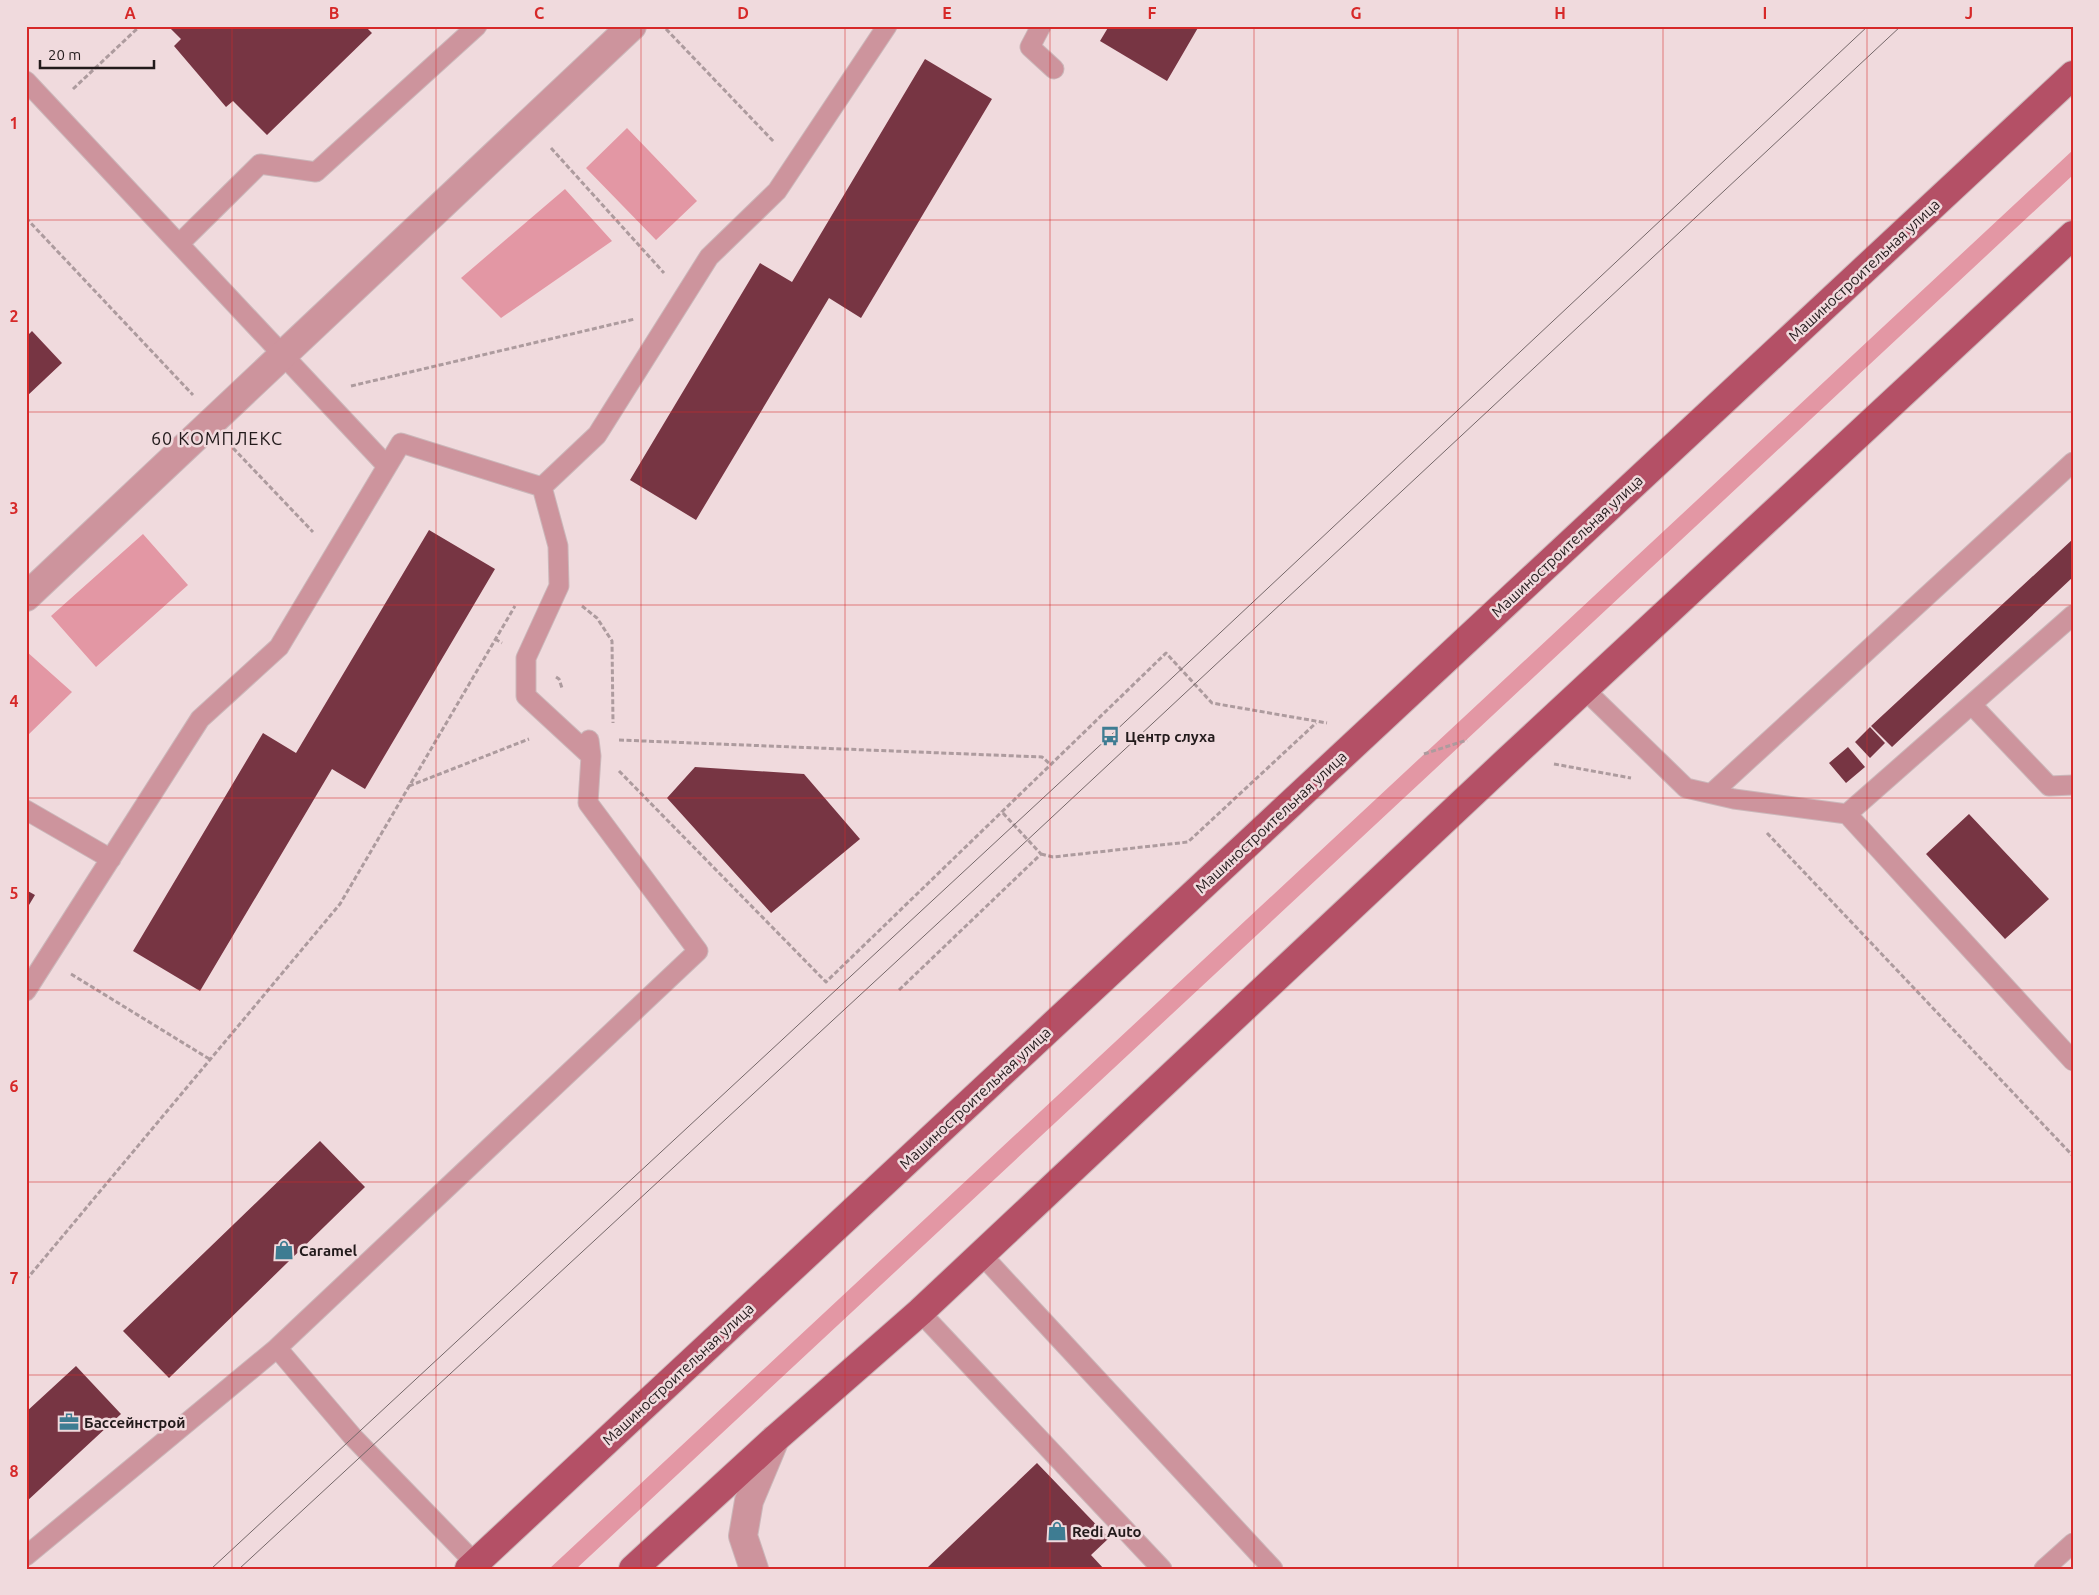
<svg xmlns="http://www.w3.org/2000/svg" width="2099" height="1595" viewBox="0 0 2099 1595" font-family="Ubuntu,sans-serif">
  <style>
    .green { fill: #e397a4 }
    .building { fill: #773543 }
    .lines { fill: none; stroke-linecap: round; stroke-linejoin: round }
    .service-casing { stroke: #cbb7ba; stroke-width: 21 }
    .pedestrian-casing { stroke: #cbb7ba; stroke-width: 30 }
    .minor-casing { stroke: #cbb7ba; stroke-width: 30 }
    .primary-casing { stroke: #cbb7ba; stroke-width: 30 }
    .path { stroke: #ad9b9e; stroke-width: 3; stroke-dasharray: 5 2.5; stroke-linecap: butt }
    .service { stroke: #cd949d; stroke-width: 19 }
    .pedestrian { stroke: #cd949d; stroke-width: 28 }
    .minor { stroke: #cd949d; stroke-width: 28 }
    .primary { stroke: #b45066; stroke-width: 28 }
    .tram { stroke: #756769; stroke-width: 1 }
    .grid { fill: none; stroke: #d62828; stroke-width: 1; stroke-opacity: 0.55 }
    .labels { text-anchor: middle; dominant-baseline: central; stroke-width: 5; stroke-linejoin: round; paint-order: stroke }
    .street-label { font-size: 15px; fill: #221a1b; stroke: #f0dadd }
    .poi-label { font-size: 15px; font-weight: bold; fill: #221a1b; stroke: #f0dadd; text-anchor: start }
    .quarter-label { font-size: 18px; letter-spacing: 1px; fill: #221a1b; stroke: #f0dadd }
    .neatline { fill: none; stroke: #d62828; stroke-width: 2 }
    .grid-label { font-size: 16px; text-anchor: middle; font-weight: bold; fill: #d62828 }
  </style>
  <rect width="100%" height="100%" fill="#f0dadd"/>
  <path class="green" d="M627 128 697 201 656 240 586 168Z
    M2073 150V175L576 1569H549Z
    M565 189 612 241 501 318 461 278Z
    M143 534 188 585 96 667 51 616Z
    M26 651 72 692 26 737Z"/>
  <path class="building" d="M168 26H365L372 33 267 135 233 101 226 107 174 46 181 39Z
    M1109 26H1199L1167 81 1100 41Z
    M925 59 992 99 861 318 829 298 696 520 630 480 760 263 792 282Z
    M32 331 62 363 26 397V337Z
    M429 530 495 569 365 789 332 769 200 991 133 951 263 733 296 753Z
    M2073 539V577L1892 747 1871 726Z
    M1870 727 1885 743 1870 758 1855 742Z
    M1848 747 1865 767 1846 783 1829 763Z
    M695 767 804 774 860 839 771 913 667 798Z
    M1969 814 2049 899 2005 939 1926 854Z
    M26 890 35 895 26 910Z
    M320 1141 365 1187 169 1378 123 1331Z
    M76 1366 121 1414 26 1502V1412Z
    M1037 1463 1109 1538 1091 1555 1104 1569H930L928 1567Z"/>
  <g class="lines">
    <defs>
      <path id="service" d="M1041 26 1030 47 1054 69
        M26 81 387 466
        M179 244 260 164 316 172 477 26
        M542 487 597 435 709 257 777 191 887 26
        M542 487 558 546 559 586 526 658V696L591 756
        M1584 689 1686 788 1734 799 1847 814 2073 615
        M1972 705 2049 786 2073 785
        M1712 793 2073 462
        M26 810 111 859
        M1847 814 2073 1061
        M26 991 200 719 279 647 401 443 542 487
        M981 1254 1273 1569
        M920 1312 1162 1569
        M277 1348 698 951 588 803 591 756 589 740
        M26 1556 277 1348 353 1437 475 1563
        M2044 1569 2073 1543"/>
      <path id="pedestrian" d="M26 597 632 26"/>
      <path id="minor" d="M754 1569 743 1536 749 1501 775 1439"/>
      <path id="primary" d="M469 1569 2073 75
        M633 1569 775 1439 920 1312 1508 760 2073 235"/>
    </defs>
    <use href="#service" class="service-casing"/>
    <use href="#pedestrian" class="pedestrian-casing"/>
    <use href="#minor" class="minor-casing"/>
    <use href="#primary" class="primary-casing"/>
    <path class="path" d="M666 29 774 142
      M73 89 140 26
      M551 148 664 273
      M26 218 193 395
      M351 386 635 319
      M233 448 313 532
      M582 606 597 618 612 641 613 723
      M495 639 502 643
      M556 677 559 679 562 688
      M619 740 1042 757 1050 764
      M1424 754 1467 740
      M1554 764 1631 778
      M619 771 826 982 1166 653 1212 703 1327 723
      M409 786 529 739
      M1767 833 2073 1156
      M1041 854 1053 857 1188 842 1316 723
      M71 974 211 1060
      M899 990 1041 854 1001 811
      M26 1280 340 904 515 606"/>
    <use href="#service" class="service"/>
    <use href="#pedestrian" class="pedestrian"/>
    <use href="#minor" class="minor"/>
    <use href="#primary" class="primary"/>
    <path class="tram" d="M211 1569 1110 736 1868 26
      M239 1569 977 887 1901 26"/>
  </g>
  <path class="grid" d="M232 26V1569M436 26V1569M641 26V1569M845 26V1569M1050 26V1569M1254 26V1569M1458 26V1569M1663 26V1569M1867 26V1569M26 220H2073M26 412H2073M26 605H2073M26 798H2073M26 990H2073M26 1182H2073M26 1375H2073"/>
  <defs>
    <symbol id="bus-bare" viewBox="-9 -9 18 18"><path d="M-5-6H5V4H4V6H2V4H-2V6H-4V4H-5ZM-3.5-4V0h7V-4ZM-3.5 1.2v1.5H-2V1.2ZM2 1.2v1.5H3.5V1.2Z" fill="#3e7c92" stroke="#f0dadd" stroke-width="2.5" paint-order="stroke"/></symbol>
    <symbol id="shop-bare" viewBox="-9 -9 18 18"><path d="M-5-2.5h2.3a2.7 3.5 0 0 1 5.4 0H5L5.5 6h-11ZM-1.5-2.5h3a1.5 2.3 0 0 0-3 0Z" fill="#3e7c92" stroke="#f0dadd" stroke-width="2.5" paint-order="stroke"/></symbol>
    <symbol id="office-bare" viewBox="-9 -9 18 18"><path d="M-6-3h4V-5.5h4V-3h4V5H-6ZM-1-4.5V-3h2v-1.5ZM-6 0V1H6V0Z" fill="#3e7c92" stroke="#f0dadd" stroke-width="2.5" paint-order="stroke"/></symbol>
  </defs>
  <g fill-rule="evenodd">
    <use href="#bus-bare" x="1096" y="722" width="28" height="28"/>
    <use href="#shop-bare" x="270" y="1236" width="28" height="28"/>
    <use href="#office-bare" x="55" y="1408" width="28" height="28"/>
    <use href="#shop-bare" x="1043" y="1517" width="28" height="28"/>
  </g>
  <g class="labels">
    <g class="street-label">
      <text transform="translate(1864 270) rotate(-43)">Машиностроительная улица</text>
      <text transform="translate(1567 546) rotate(-43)">Машиностроительная улица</text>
      <text transform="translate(1271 822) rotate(-43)">Машиностроительная улица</text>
      <text transform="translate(975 1098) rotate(-43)">Машиностроительная улица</text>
      <text transform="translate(678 1374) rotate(-43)">Машиностроительная улица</text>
    </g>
    <g class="poi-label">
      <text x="1125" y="736">Центр слуха</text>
      <text x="299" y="1250">Caramel</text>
      <text x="84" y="1422">Бассейнстрой</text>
      <text x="1072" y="1531">Redi Auto</text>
    </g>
    <g class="quarter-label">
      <text x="217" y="438">60 КОМПЛЕКС</text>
    </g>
  </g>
  <rect width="2099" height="1595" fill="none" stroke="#f0dadd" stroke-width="55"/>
  <path d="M40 60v8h114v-8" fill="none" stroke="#221a1b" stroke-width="2.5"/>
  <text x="48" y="60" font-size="15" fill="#221a1b" stroke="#f0dadd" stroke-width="4" paint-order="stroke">20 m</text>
  <rect x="28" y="28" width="2044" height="1540" class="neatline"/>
  <g class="grid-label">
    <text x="130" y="19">A</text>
    <text x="334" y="19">B</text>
    <text x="539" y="19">C</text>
    <text x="743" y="19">D</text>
    <text x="947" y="19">E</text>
    <text x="1152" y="19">F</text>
    <text x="1356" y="19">G</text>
    <text x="1560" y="19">H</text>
    <text x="1765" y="19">I</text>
    <text x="1969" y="19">J</text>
    <text x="14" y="129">1</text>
    <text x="14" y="322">2</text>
    <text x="14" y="514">3</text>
    <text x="14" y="707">4</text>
    <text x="14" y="899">5</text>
    <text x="14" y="1092">6</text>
    <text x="14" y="1284">7</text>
    <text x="14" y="1477">8</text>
  </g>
</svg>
